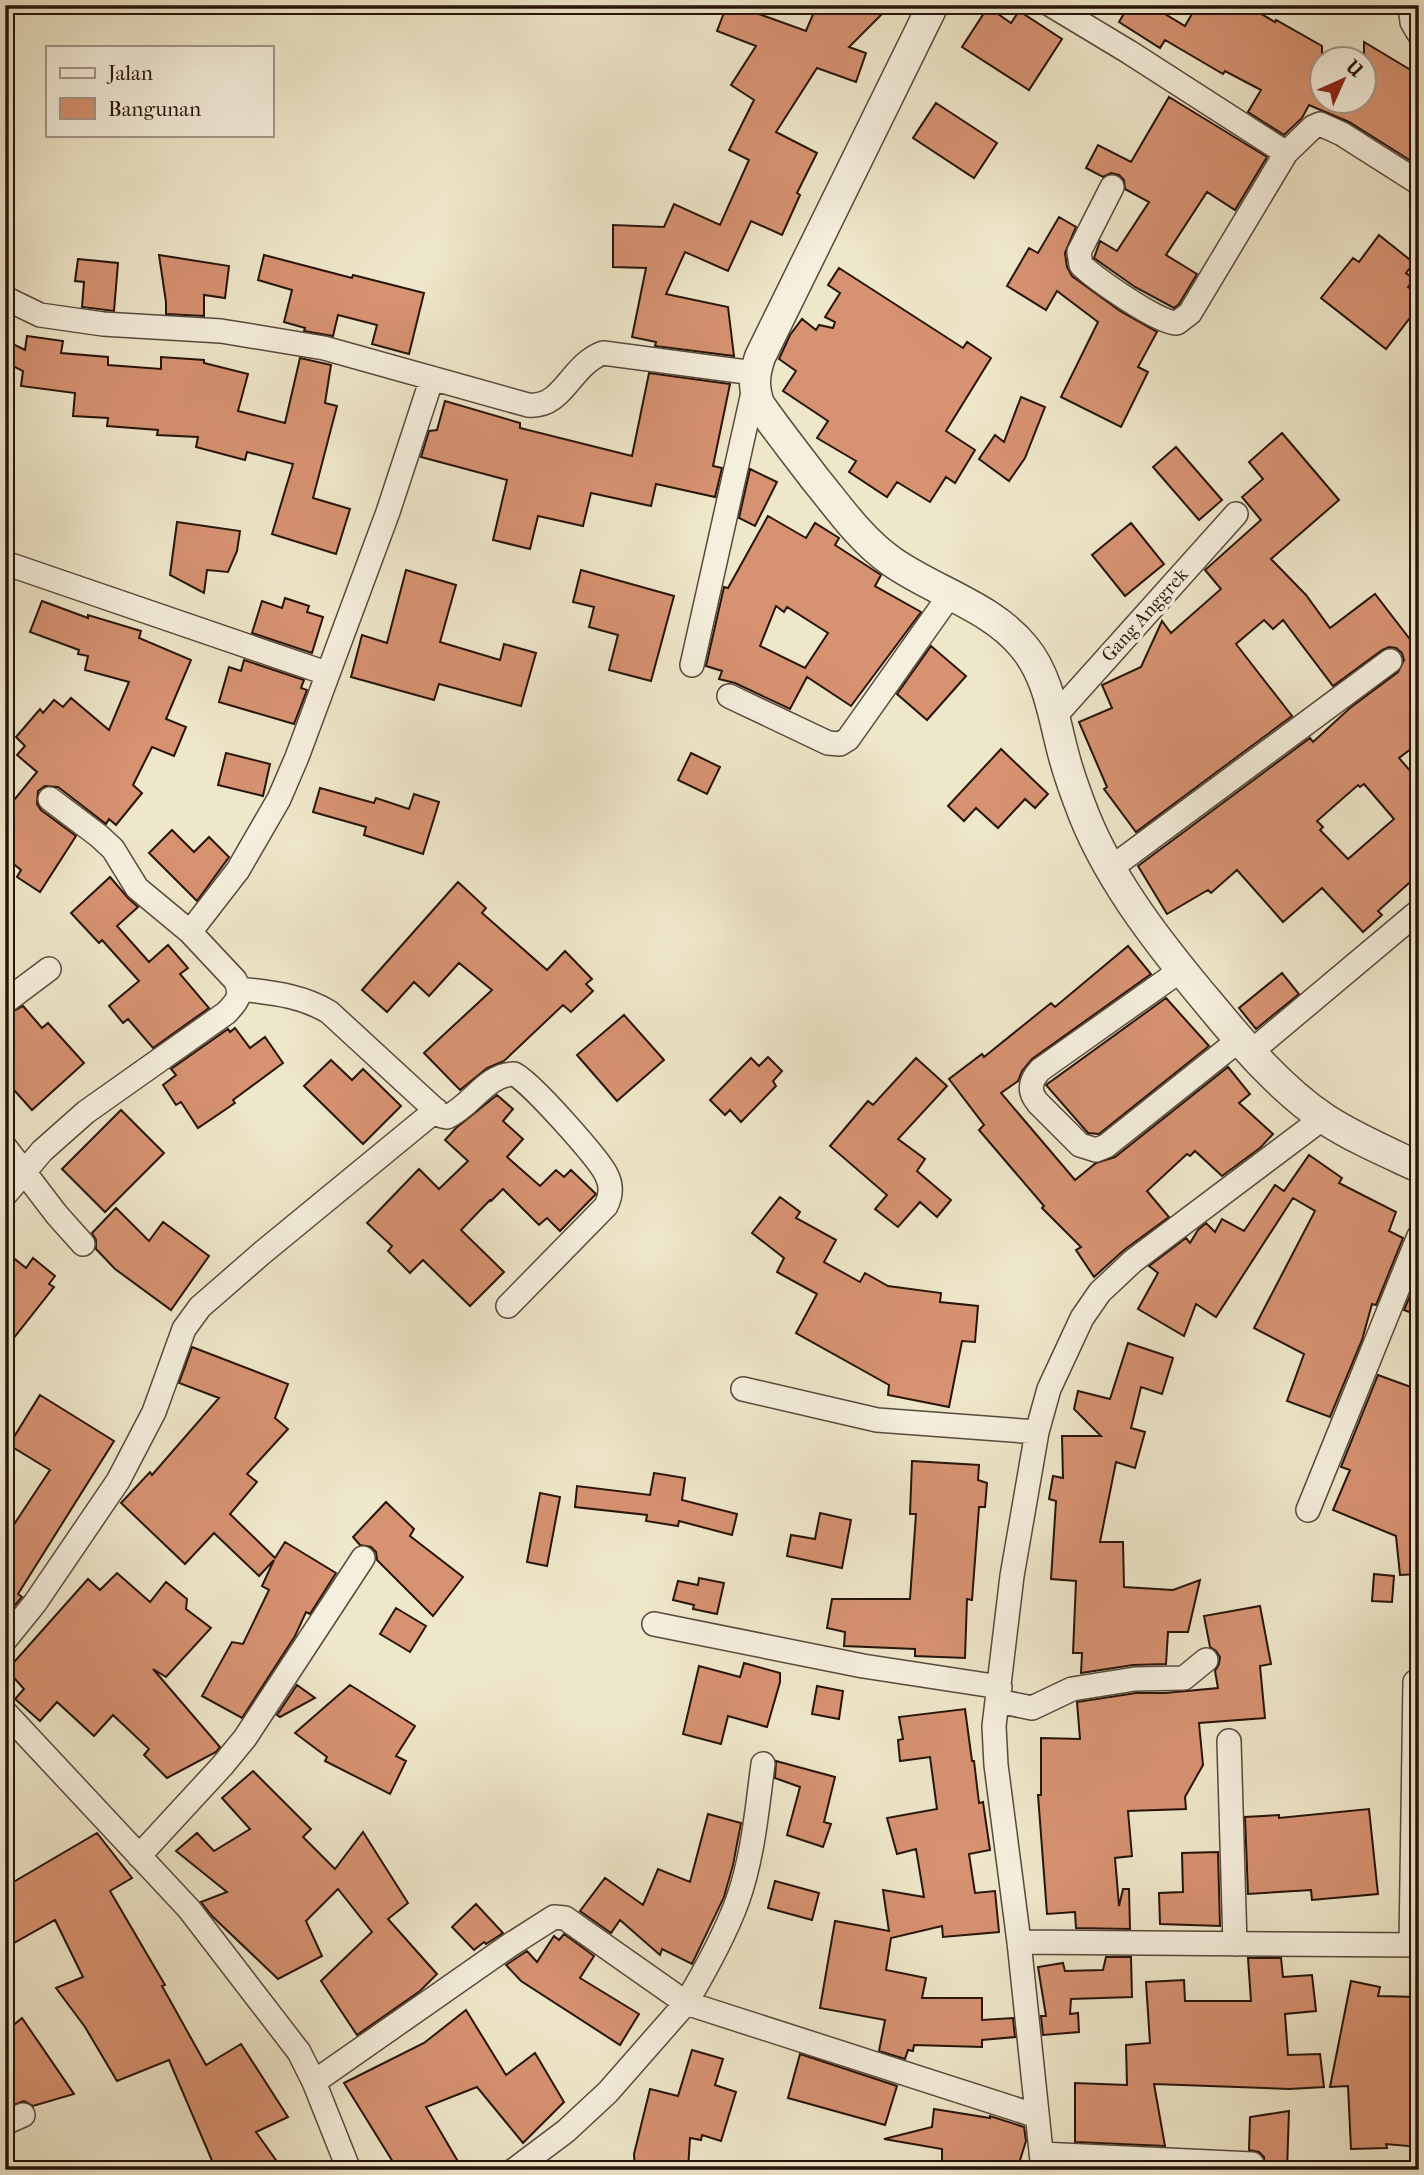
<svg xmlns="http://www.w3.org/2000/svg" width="1424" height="2175" viewBox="0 0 1424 2175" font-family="'IM FELL French Canon',serif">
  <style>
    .building { fill: #d79272; stroke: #27140b; stroke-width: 2; fill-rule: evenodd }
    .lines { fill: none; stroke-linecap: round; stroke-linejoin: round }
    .minor-casing { stroke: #59493b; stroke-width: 26 }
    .tertiary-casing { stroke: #59493b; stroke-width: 33 }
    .minor { stroke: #f5efdd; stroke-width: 23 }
    .tertiary { stroke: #f5efdd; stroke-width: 30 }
    .labels { text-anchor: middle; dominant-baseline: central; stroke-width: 7; stroke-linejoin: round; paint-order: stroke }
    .street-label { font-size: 19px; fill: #27140b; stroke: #f5efdd }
  </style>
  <rect width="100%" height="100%" fill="#efe7ca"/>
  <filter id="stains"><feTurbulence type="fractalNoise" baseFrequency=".00286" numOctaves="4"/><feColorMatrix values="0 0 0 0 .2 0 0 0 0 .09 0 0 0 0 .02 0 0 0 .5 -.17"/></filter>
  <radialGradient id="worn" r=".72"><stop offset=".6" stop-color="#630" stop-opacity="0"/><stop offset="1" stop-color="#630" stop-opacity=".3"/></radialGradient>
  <path class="building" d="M727 5H734L806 31 817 5H891L849 47 866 53 856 82 817 68 776 132 817 153 797 193 800 195 782 235 751 221 728 271 685 252 666 294 728 307 734 356 655 346 656 342 632 337 646 268 613 267V225L664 227 674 204 720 225 749 160 729 150 754 100 731 85 756 46 717 31Z
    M1129 5H1150L1185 26 1197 5H1246L1275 22 1276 20 1322 46V102H1364V42L1419 75V166L1349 122 1309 105 1302 118 1284 135 1248 112 1261 90 1225 71 1223 74 1165 40 1160 48 1119 22Z
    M988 7 1011 23 1019 11 1062 39 1029 90 962 47Z
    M1169 97 1267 157 1235 210 1207 192 1166 255 1197 274 1179 304 1174 308 1135 287 1094 258 1100 241 1117 251 1149 202 1125 189 1124 180 1119 175 1111 173 1103 177 1086 168 1098 145 1131 162Z
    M936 103 997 143 974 178 913 138Z
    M1059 217 1076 227 1065 253 1067 267 1072 276 1120 311 1157 332 1138 367 1148 372 1121 427 1061 397 1098 322 1057 291 1046 310 1007 286 1029 248 1038 253Z
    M1379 235 1414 263 1406 273 1414 279 1408 287 1419 295V306L1386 349 1321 298 1353 258 1359 262Z
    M159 255 229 266 225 298 204 295V316L166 314V302Z
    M264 255 352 278 353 275 424 293 409 354 372 344 377 325 338 315 333 336 304 331 305 328 284 322 292 290 258 280Z
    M78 259 118 263 114 311 82 307 84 282 75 281Z
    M839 268 963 348 967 342 991 358 946 431 975 450 955 483 946 477 930 502 897 482 887 497 849 472 856 461 817 438 828 421 783 391 796 371 779 359 790 335 802 319 816 330 819 325 833 328 835 322 825 317 840 293 828 285Z
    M27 336 63 341 61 353 108 357V365L161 369V357L204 360V363L248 374 238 411 285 423 300 358 331 365 325 403 337 406 313 498 350 509 336 554 272 534 293 464 247 452 245 460 196 447 198 437 157 435 158 430 107 426 108 418 73 416 75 393 21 386 23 371 5 362V340L25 350Z
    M649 373 730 384 713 466 722 468 715 497 656 484 651 506 591 493 583 526 538 516 530 549 493 540 507 480 421 457 429 431 437 430 445 401 520 423V428L632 456Z
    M1021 397 1045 407 1025 458 1009 481 979 459 995 435 1004 442Z
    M1282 433 1339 500 1271 559 1306 595 1330 628 1375 594 1419 651V743L1399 758 1419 781V874L1378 911 1382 915 1363 932 1322 888 1283 922 1237 870 1211 893 1208 890 1167 914 1138 866 1310 738 1313 742 1350 708 1398 672 1404 660 1402 653 1396 648 1389 647 1382 650 1333 686 1283 620 1273 629 1264 620 1236 644 1292 716 1136 832 1104 789 1107 787 1079 722 1112 708 1102 685 1141 667 1162 621 1171 633 1221 589 1205 570 1261 520 1242 497 1263 479 1249 462ZM1364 784 1394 819 1348 859 1320 830 1323 827 1317 821 1358 785 1360 787Z
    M1176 447 1222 500 1199 520 1153 467Z
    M750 469 777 482 755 526 739 518Z
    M768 516 806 538 815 523 839 538 835 545 881 575 875 586 921 612 851 706 807 677 790 709 735 683 719 679 722 671 706 666 724 587 728 588ZM776 606 784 612 787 607 828 633 805 668 760 646Z
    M177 522 240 531 237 551 228 572 207 570 204 593 170 575Z
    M1131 523 1164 564 1125 596 1092 555Z
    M406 570 456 585 440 642 500 660 504 644 536 653 521 706 439 684 434 700 351 677 362 635 387 643Z
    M581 570 674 596 651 681 609 670 618 635 589 627 594 607 573 602Z
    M285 598 309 606 307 612 323 617 312 653 252 633 262 601 282 608Z
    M42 601 88 618V615L141 631 139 638 191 660 166 719 186 727 174 756 152 747 133 785 142 793 116 825 109 819 106 824 58 787 45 786 38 791 37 804 41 810 76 836 40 892 17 877 21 870 5 857V811L37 772 17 755 25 746 16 737 40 709 43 713 54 700 63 707 71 698 109 730 129 682 85 670 88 656 78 654 79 650 30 632Z
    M931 646 966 676 927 720 897 694Z
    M244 660 304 680 301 688 307 690 294 724 219 702 229 667 241 671Z
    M1001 749 1048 794 1035 808 1025 799 998 828 976 808 964 821 948 806Z
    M226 753 270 764 263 796 218 785Z
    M691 753 720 767 707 794 678 780Z
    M320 788 374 803 376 798 409 809 414 794 439 802 423 854 364 835 366 827 313 812Z
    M172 830 194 852 209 837 229 857 197 901 149 853Z
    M110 877 128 898 138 907 117 926 149 962 168 945 188 968 180 974 209 1008 153 1048 128 1019 123 1023 109 1006 139 981 102 940 99 943 71 913Z
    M458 882 486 908 482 913 547 970 565 951 592 979 586 984 593 991 571 1012 563 1005 504 1061 487 1068 460 1090 424 1053 492 990 459 963 429 996 414 982 387 1012 362 990Z
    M1128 946 1151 974 1032 1059 1022 1071 1018 1081 1001 1093 1075 1180 1096 1163 1115 1157 1228 1067 1250 1094 1239 1103 1273 1134 1260 1148 1222 1176 1195 1151 1190 1156 1187 1154 1147 1191 1169 1217 1124 1250 1094 1277 1076 1250 1081 1247 1042 1208 1044 1206 979 1130 984 1125 949 1079 982 1054 984 1057 1051 1003 1055 1007Z
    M1282 973 1299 994 1256 1029 1239 1008Z
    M1166 998 1209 1046 1099 1134 1088 1133 1046 1085Z
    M23 1006 42 1028 48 1023 84 1063 32 1110 5 1080V1016Z
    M624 1015 664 1060 617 1101 577 1055Z
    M235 1028 250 1048 265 1037 283 1063 233 1100 235 1103 198 1128 181 1102 176 1105 163 1085 176 1075 171 1069 228 1029 230 1032Z
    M768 1057 782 1071 773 1081 776 1086 741 1122 730 1110 725 1115 710 1100 751 1058 759 1066Z
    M916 1058 947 1086 898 1139 925 1159 917 1171 951 1200 937 1217 920 1202 898 1227 875 1209 887 1195 830 1146 868 1101 873 1105Z
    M331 1060 352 1080 363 1069 401 1106 363 1144 304 1086Z
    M497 1095 513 1109 503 1121 523 1139 507 1157 540 1186 556 1170 564 1177 571 1170 596 1194 560 1231 547 1218 539 1225 503 1189 491 1201 490 1200 461 1230 504 1272 470 1306 423 1260 410 1273 388 1251 392 1246 367 1223 419 1169 439 1189 468 1161 445 1140 456 1128Z
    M121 1110 164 1153 105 1212 62 1169Z
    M1309 1155 1342 1178 1339 1183 1396 1212 1389 1231 1403 1238 1376 1305 1372 1304 1362 1340 1330 1417 1287 1401 1304 1354 1254 1328 1315 1211 1293 1198 1216 1317 1196 1304 1184 1336 1138 1309 1158 1273 1149 1266 1186 1238 1190 1243 1198 1230 1206 1223 1215 1232 1222 1219 1244 1231 1275 1185 1284 1191Z
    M780 1197 800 1212 796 1218 836 1240 824 1262 860 1282 865 1273 888 1286 941 1293 940 1302 978 1306 975 1342 962 1341 949 1407 888 1395 889 1385 796 1333 817 1294 777 1272 784 1258 752 1233Z
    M116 1208 149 1241 163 1222 209 1256 171 1310 115 1269 96 1249V1240L92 1233Z
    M5 1251 26 1268 33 1258 55 1276 49 1284 54 1287 5 1349Z
    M1419 1274V1316L1404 1310Z
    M1128 1343 1173 1358 1162 1394 1141 1387 1131 1428 1145 1432 1135 1468 1116 1462 1100 1542H1123L1124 1587 1173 1590 1200 1580 1188 1632H1168L1166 1664 1133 1665 1081 1673 1082 1653H1073L1076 1581 1051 1579 1056 1501 1049 1499 1053 1476 1063 1478 1062 1436H1101L1074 1409 1078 1391 1110 1399Z
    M192 1347 288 1384 275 1418 288 1429 247 1474 257 1482 230 1514 275 1558 285 1542 336 1573 310 1614 306 1612 295 1636 242 1718 202 1696 232 1642 243 1644 269 1590 262 1586 274 1560 259 1576 214 1533 185 1564 121 1503 150 1472 152 1475 219 1398 179 1383Z
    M1378 1375 1419 1390V1574L1400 1575 1396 1536 1333 1510 1350 1470 1341 1467Z
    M40 1395 114 1441 18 1594 22 1597 5 1617V1538L50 1470 9 1445Z
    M912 1461 979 1465 978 1480 987 1483 985 1507H979L972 1600 967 1599 965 1658 915 1656V1649L844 1646 845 1632 827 1628 832 1599H910L916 1514H910Z
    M654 1473 685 1478 682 1500 737 1514 732 1535 679 1521 678 1526 646 1521 647 1515 575 1507 577 1486 650 1495Z
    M540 1493 560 1497 547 1566 527 1562Z
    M386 1502 414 1529 410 1536 463 1577 433 1616 377 1560 376 1552 371 1547 360 1545 353 1537Z
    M820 1513 851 1520 842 1568 787 1556 791 1535 815 1539Z
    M117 1573 150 1602 166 1582 187 1599 186 1609 211 1628 166 1677 153 1669 220 1747 216 1752 167 1778 144 1755 149 1749 113 1715 94 1736 57 1702 40 1721 15 1699 24 1689 7 1670 88 1579 100 1590Z
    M1374 1574 1394 1576 1392 1602 1372 1601Z
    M699 1578 724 1583 717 1614 693 1609 694 1605 673 1600 678 1581 698 1585Z
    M1260 1606 1271 1664 1260 1666 1265 1718 1199 1723 1203 1765 1185 1797 1186 1809 1128 1811 1132 1856 1115 1858 1119 1906 1123 1889H1129L1130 1929 1076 1928 1075 1912 1047 1914 1038 1795H1041V1738L1080 1739 1077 1702 1136 1693H1165L1218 1688 1215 1671 1219 1664 1220 1657 1216 1651 1210 1647 1204 1616Z
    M396 1608 426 1626 410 1652 380 1634Z
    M744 1663 780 1673V1682L767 1727 728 1716 721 1744 683 1734 699 1666 740 1677Z
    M297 1685 315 1698 280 1717 277 1715Z
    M350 1685 415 1726 396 1756 406 1761 390 1794 325 1761 327 1757 295 1733Z
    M817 1686 843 1691 839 1719 812 1714Z
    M965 1709 972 1761H974L979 1803 983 1802 990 1850 969 1854 975 1893 995 1891 999 1932 943 1937 942 1926 891 1938 886 1970 926 1978 922 1998H982V2020L1013 2018 1015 2037 982 2040V2047L914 2045 913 2051 908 2050 905 2059 879 2051 885 2020 820 2008 835 1921 889 1931 883 1890 924 1897 916 1849 897 1854 887 1818 937 1809 930 1757 900 1761 898 1740 903 1739 899 1717Z
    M776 1761 835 1777 824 1822 831 1824 823 1847 787 1835 800 1787 775 1778Z
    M253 1771 311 1829 303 1837 335 1869 363 1832 408 1903 388 1919 437 1974 420 1991 357 2035 321 1981 372 1932 338 1889 306 1921 322 1956 278 1979 212 1916 201 1902 227 1892 176 1851 197 1833 214 1851 250 1829 222 1798Z
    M1369 1809 1378 1894 1312 1900 1311 1890 1248 1894 1245 1817 1279 1815V1818Z
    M708 1814 741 1823 733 1865 724 1897 692 1964 662 1949 660 1955 620 1920 611 1933 580 1911 605 1878 643 1905 658 1869 690 1882Z
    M97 1833 132 1878 110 1891 165 1985 162 1986 206 2065 241 2044 288 2117 256 2132 283 2170H216L169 2060 117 2081 85 2027 56 1988 83 1977 55 1920 5 1948V1887Z
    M1218 1852 1220 1926 1160 1924 1159 1893 1183 1892 1182 1853Z
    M775 1881 819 1893 812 1920 768 1908Z
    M476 1904 503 1933 486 1944 484 1942 474 1950 452 1927Z
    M564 1934 594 1956 580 1978 639 2014 620 2045 521 1981 506 1965 527 1951 537 1962 554 1936 559 1940Z
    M1106 1957H1131L1132 1997 1071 1999 1070 2014 1078 2013 1079 2032 1043 2035 1041 2016H1046L1038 1967 1063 1963 1065 1971 1103 1970Z
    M1248 1958H1281L1283 1977 1312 1975 1316 2011 1285 2014 1288 2055 1320 2054 1324 2087 1289 2089 1154 2084 1165 2146 1075 2142V2083L1127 2085 1126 2045 1150 2043 1146 1982 1184 1980 1185 2001H1251Z
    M1351 1981 1380 1987 1378 1996 1419 1997V2147L1386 2144 1387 2148 1351 2149 1348 2086 1330 2087Z
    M466 2010 506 2075 535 2053 564 2102 523 2143 477 2087 426 2107 463 2170H398L344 2083 424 2043Z
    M22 2018 74 2094 33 2106 24 2101 5 2108V2032Z
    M692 2050 723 2059 715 2085 736 2092 721 2141 702 2135 701 2140 690 2138 688 2170H635L634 2154 650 2089 678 2096Z
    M800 2054 897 2086 885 2125 788 2098Z
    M934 2109 990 2118V2116L1024 2127 1026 2141 1017 2170H942V2149L884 2139 932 2127Z
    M1289 2111 1287 2170H1264V2157L1259 2152 1249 2150 1250 2117Z"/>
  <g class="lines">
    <defs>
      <path id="minor" d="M1051 5 1129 52 1286 153 1313 127 1320 124 1342 134 1419 183
        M1410 5 1412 22 1419 34
        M1112 187 1079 252 1081 265C1096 279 1158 323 1177 323L1190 313 1286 153
        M5 298 40 315 103 324 221 331 324 348 528 405C563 409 570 365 603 353L754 373
        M5 563 326 673
        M692 665 754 388
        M729 696 828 743 840 744 848 739 950 595
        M1055 716 1236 514
        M50 799 99 836 113 849 137 888 190 932
        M1111 868 1390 661
        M1181 970 1040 1070C1030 1081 1028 1091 1038 1103L1080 1145 1096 1150 1106 1146 1239 1040
        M240 989C272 993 301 995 329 1012L442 1116 447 1117C473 1105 485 1075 514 1074 530 1081 598 1158 606 1174 612 1185 611 1196 606 1206L508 1306
        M5 1002 49 969
        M1251 1052 1419 911
        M5 1147 57 1215 83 1244
        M5 1195 42 1151 86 1112 226 1013C237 1002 243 995 235 980L190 932 238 870 279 799 297 757 388 512 432 378
        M743 1389 877 1420 1037 1432
        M1308 1510 1419 1236
        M654 1624 863 1666 1000 1687
        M5 1640 35 1603 118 1481 154 1412 184 1329 200 1307 262 1253 436 1110
        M998 1701 1032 1708 1072 1689 1135 1679 1184 1678 1206 1660
        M5 1712 189 1909 299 2052 314 2082 349 2170
        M1229 1741 1235 1944
        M139 1856 222 1766 245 1738 363 1558
        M1019 1942 1419 1945
        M1411 1945 1415 1682
        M314 2082 510 1945 554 1917 565 1918 686 2003 1037 2116
        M5 2123 23 2115
        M1041 2154 1252 2164
        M514 2170 566 2131 608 2092 686 2003C705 1971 724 1937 737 1902 753 1858 757 1809 763 1764
        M1043 2170 1019 1942 996 1765 994 1726 1012 1576 1037 1432 1049 1389 1082 1318 1100 1292 1133 1261 1323 1118"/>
      <path id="tertiary" d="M933 5 760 357C754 375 753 386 759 404 777 430 797 455 816 480 839 508 861 540 891 561 933 591 991 606 1024 647 1050 678 1054 722 1065 760 1070 778 1077 797 1084 815 1112 885 1164 950 1212 1007 1246 1048 1281 1089 1325 1119 1354 1138 1387 1152 1419 1167"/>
    </defs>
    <use href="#minor" class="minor-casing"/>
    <use href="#tertiary" class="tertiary-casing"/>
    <use href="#minor" class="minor"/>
    <use href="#tertiary" class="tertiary"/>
  </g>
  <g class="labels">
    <g class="street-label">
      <text transform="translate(1145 615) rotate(-48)">Gang Anggrek</text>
    </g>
  </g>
  <rect width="1424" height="2175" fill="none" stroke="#efe7ca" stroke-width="28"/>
  <rect x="7" y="7" width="1410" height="2161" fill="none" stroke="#27140b" stroke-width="3.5"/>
  <rect x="14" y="14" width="1396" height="2147" fill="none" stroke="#27140b" stroke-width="2"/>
  <rect x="46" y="46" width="228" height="91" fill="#f5efdd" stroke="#a39789" stroke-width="2"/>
  <rect x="60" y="68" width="35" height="10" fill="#f5efdd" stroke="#a39789" stroke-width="2"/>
  <text x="108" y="80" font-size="21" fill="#27140b">Jalan</text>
  <rect x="60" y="98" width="35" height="21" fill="#d79272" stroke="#a39789" stroke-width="2"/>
  <text x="108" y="116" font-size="21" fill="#27140b">Bangunan</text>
  <g transform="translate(1343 80) rotate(45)"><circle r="33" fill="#f5efdd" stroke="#a39789" stroke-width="2"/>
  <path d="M0-5L12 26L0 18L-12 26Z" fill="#8f2418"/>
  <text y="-10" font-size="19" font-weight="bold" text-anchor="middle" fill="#27140b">U</text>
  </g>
  <rect width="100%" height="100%" filter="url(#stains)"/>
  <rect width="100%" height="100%" fill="url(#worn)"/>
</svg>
